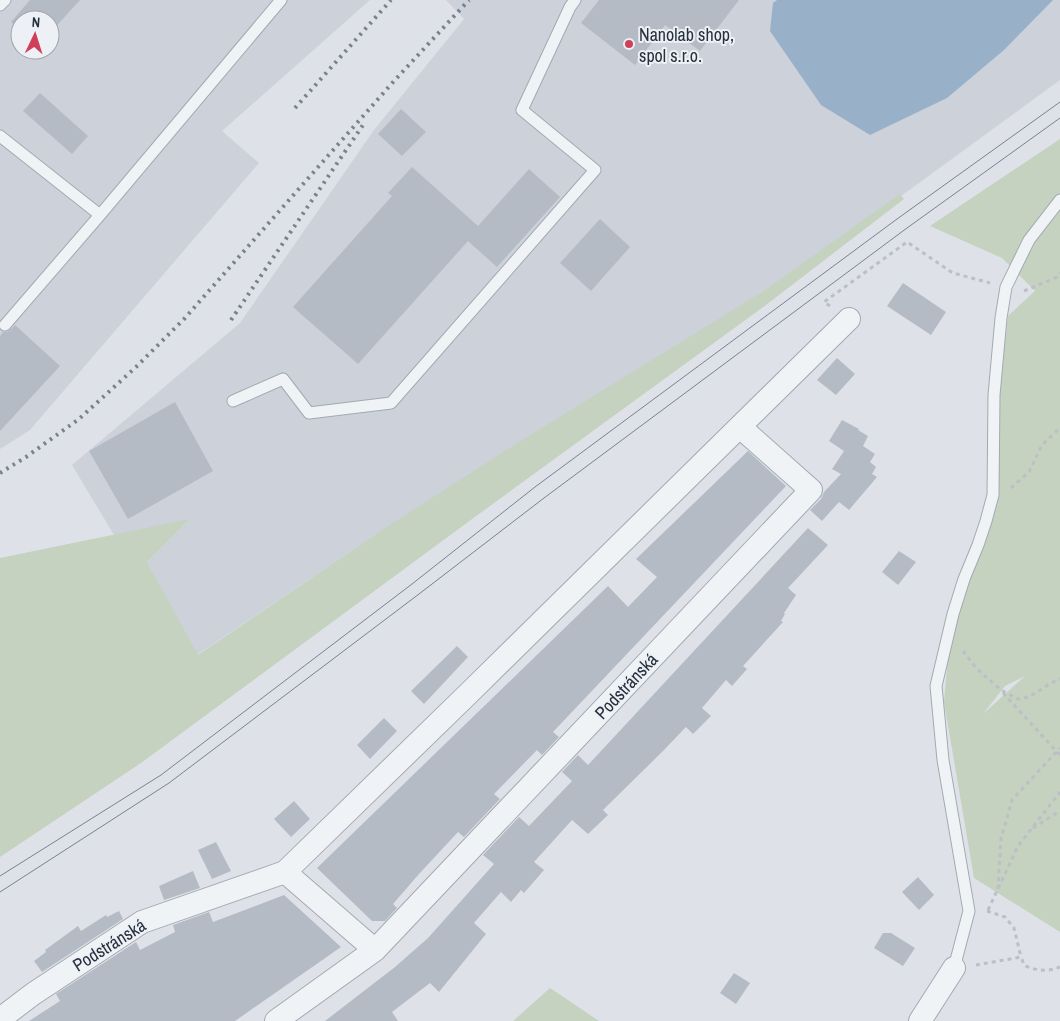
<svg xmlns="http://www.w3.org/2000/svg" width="1060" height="1021" viewBox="0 0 1060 1021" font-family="'Archivo Narrow',sans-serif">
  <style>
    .built { fill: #ccd1da; fill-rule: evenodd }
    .green { fill: #c4d2bf; fill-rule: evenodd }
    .water { fill: #98b1c9 }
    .building { fill: #b5bbc4 }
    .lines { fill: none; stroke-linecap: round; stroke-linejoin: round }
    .service-casing { stroke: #a3a9b2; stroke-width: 13 }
    .minor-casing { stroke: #a3a9b2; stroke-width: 24 }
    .path { stroke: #bcc0c6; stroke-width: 3; stroke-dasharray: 4 4; stroke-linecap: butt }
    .service { stroke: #f0f3f6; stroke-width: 11 }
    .minor { stroke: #f0f3f6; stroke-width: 22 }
    .tram { stroke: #778291; stroke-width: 1 }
    .rail { stroke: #778291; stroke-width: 4; stroke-dasharray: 2.5 5; stroke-linecap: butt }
    .poi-dot { fill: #d03f5a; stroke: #edf1f5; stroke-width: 2 }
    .labels { text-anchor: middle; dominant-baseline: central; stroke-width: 4; stroke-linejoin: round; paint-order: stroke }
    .poi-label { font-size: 18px; fill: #27303f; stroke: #edf1f5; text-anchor: start }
    .street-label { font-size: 18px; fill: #27303f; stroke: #edf1f5 }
  </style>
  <rect width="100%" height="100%" fill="#dee2e8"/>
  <path class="built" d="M0 0H370L222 131 259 163 30 430 0 449ZM20 20H50V50H20Z
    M446 0H1060V80L908 191 393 547 376 534 197 655 147 562 189 520 114 535 72 465 240 323 374 130 464 19Z"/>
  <path class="green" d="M1060 139V932L974 878 944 702 950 635 996 508 997 412 1008 316 1035 291 1002 258 930 226ZM1025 676 983 714 1005 686Z
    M900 194 904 199 766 305 468 522 141 763 0 857V558L190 519 147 562 198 655 376 534 511 447 762 292Z
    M550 988 599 1021H513Z"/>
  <path class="water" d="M777 0H1053L1004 50 947 98 870 135 821 105 770 31 773 3Z"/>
  <path class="building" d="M30 0H80L50 33V20H20V30L11 22Z
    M599 0H739L700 51 665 25 635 65 581 23Z
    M40 93 88 136 72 154 23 111Z
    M401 109 426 132 402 156 378 134Z
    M412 167 478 226 529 169 560 197 497 267 468 241 358 364 293 307 392 196 388 193Z
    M600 219 630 247 591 291 560 263Z
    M903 283 946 312 931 335 887 306Z
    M15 325 60 366 0 431V336L3 332H7L10 330Z
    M837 358 855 374 836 395 817 380Z
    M175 402 213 471 128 519 89 451Z
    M842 420 859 429 858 430 868 436 863 446 875 454 870 462 876 467 872 474 877 477 849 510 839 502 822 521 810 510 821 499 824 492 841 474 832 469 844 451 829 441Z
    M748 451 786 486 553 732 559 737 542 755 537 750 494 794 500 799 464 837 458 832 419 874 393 904 397 908 385 921H372L317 868 608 586 628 607 657 577 636 559Z
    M808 528 828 545 788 588 796 595 784 613 785 614 781 621 783 622 743 666 747 669 732 686 726 680 702 708 711 716 693 734 686 727 663 751 603 810 608 815 588 834 572 820 534 862 544 870 524 893 521 890 511 902 501 892 474 923 486 934 439 992 430 983 392 1012 398 1021H325L395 967 428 938 494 864 483 855 519 817 529 826 572 781 562 772 578 755 588 765Z
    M899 551 916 562 898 585 882 572Z
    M457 646 468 657 424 704 411 691Z
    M384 718 397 731 370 759 357 745Z
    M294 801 310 819 291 837 274 819Z
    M216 842 231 871 212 879 198 850Z
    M193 871 200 888 164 900 159 886Z
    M918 877 934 895 919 910 902 892Z
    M284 895 341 947 235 1021H29L60 1001 56 994 136 942 140 950 175 932 173 925 209 912 213 922Z
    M119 911 123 919 42 972 34 961 46 952 45 950 78 926 81 931 106 915 107 917Z
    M883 933H891L915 948 903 966 874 948Z
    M734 973 750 983 736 1004 720 993Z"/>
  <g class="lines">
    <defs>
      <path id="service" d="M0 5 5 0
        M0 136 100 215
        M5 325 100 215 281 0
        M233 401 283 379 309 413 391 403 595 170 522 110 570 7 575 0
        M954 968 969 911 943 760 936 686 953 614 964 579 978 545 986 521 993 495 994 395 1001 318 1006 287 1029 240 1060 200"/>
      <path id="minor" d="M285 872 375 950
        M0 1019 33 994 142 922 285 872 468 694 849 319
        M276 1021 375 950 811 490 740 427
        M920 1021 954 968"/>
    </defs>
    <use href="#service" class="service-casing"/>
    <use href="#minor" class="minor-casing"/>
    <path class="path" d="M1024 291 1057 277 1060 273
      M830 306 824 302 907 242 953 273 990 283
      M1011 488 1029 472 1042 445 1060 428
      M963 651 976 668 1001 690 1018 699C1034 698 1045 684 1060 679
      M1003 693 1060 755
      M1033 828 1060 811
      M998 889 1001 839 1012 800 1060 748
      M988 910 1018 846 1060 792
      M987 911 1005 917 1014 928 1021 957
      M976 965 1021 957 1024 965C1035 971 1048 972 1060 967"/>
    <use href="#service" class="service"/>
    <use href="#minor" class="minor"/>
    <path class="tram" d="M0 876 161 775 412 584 535 487 897 219 1060 102
      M0 892 169 783 419 594 544 498 907 228 1060 118"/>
    <path class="rail" d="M295 108 391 0
      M231 320 363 125
      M0 473 26 457 79 419 136 367 185 318 394 81 469 0"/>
  </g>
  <circle class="poi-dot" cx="629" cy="44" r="5"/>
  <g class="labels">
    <g class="poi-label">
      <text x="639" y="34">Nanolab shop,<tspan x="639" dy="21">spol s.r.o.</tspan></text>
    </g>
    <g class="street-label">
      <text transform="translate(626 686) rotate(-47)">Podstránská</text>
      <text transform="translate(109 945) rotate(-32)">Podstránská</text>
    </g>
  </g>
  <g transform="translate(35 35) rotate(4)"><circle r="24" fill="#edf1f5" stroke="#9ea4ac"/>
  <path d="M0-4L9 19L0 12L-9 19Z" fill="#d03f5a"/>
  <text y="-8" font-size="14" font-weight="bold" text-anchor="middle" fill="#27303f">N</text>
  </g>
</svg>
